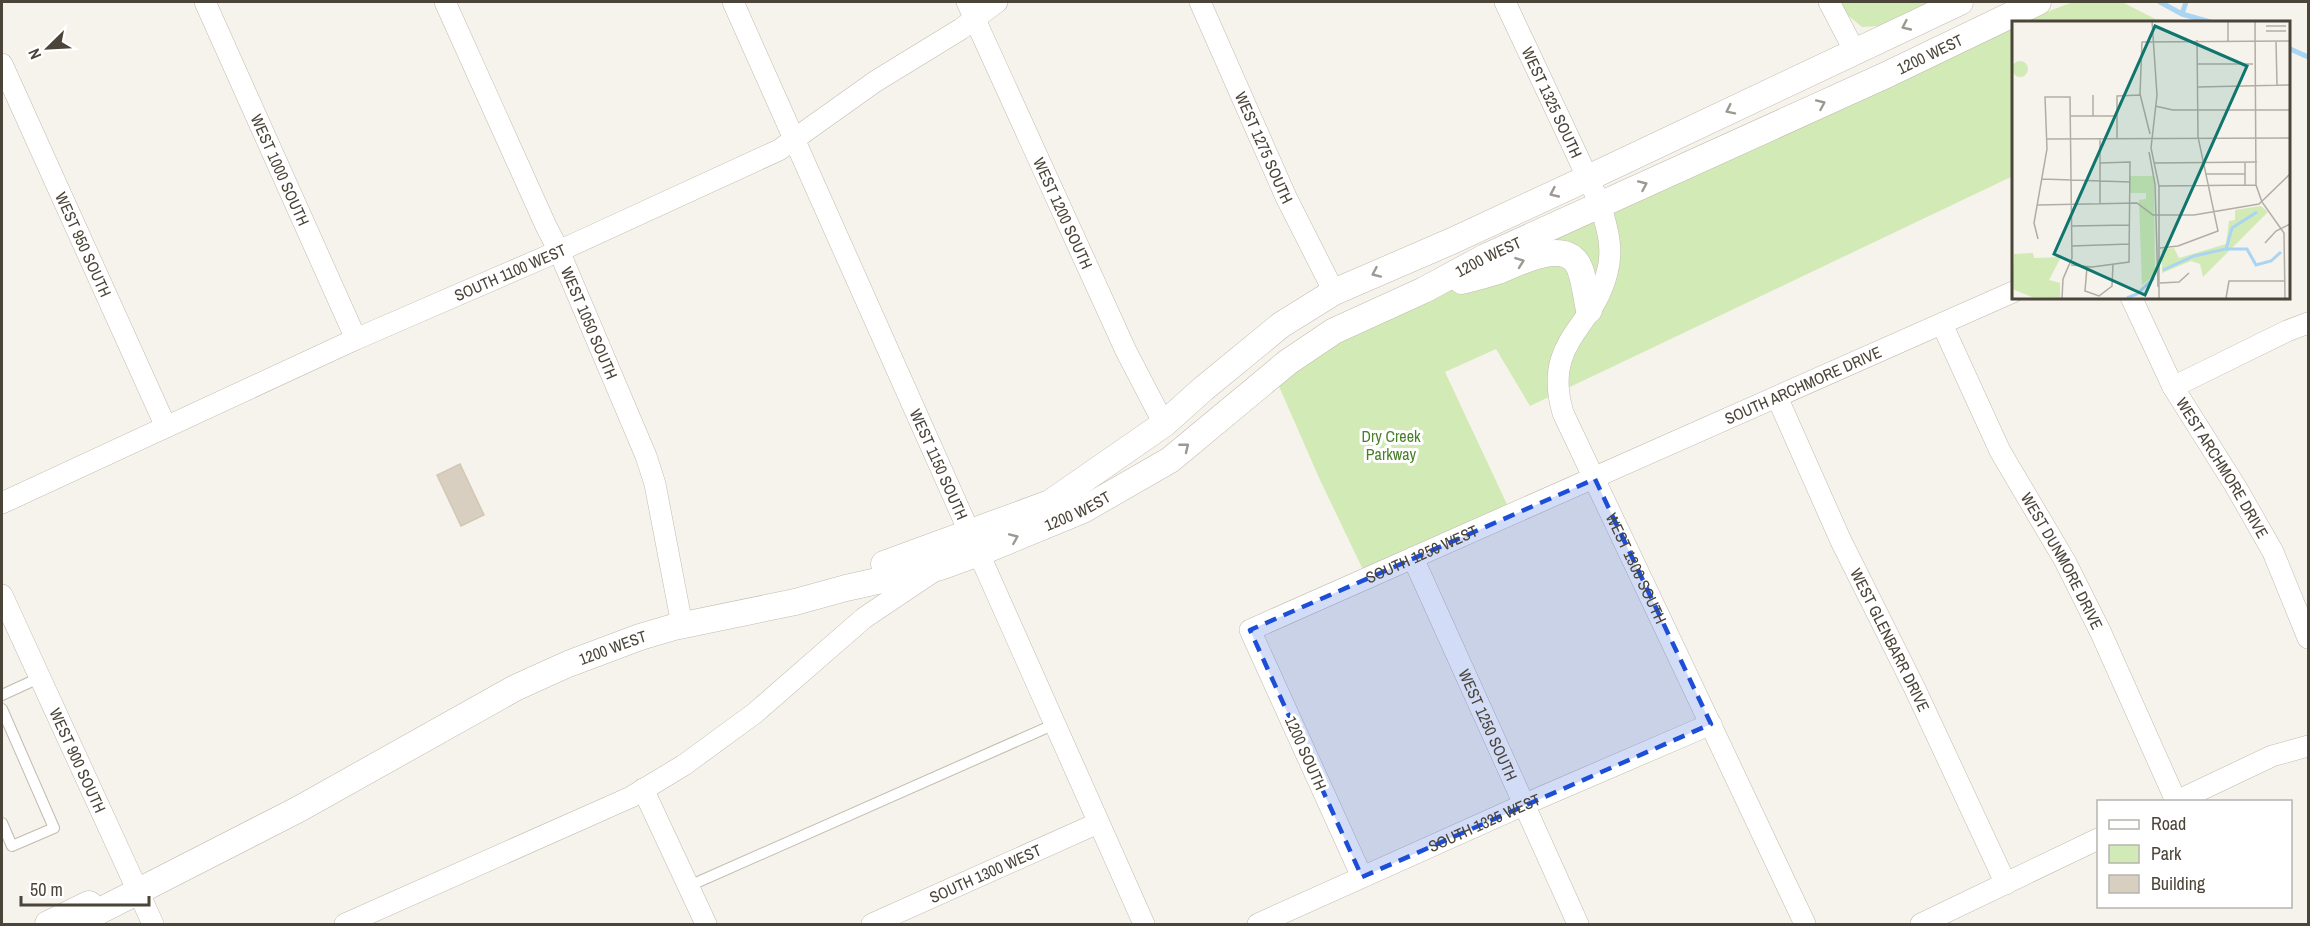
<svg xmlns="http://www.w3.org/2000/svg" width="2310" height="926" viewBox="0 0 2310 926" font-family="'Archivo Narrow',sans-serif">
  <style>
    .green { fill: #d2eab5 }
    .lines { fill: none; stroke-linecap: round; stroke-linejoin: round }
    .stream { stroke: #a9d4f2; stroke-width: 5 }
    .building { fill: #d8cfc1; stroke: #d3c7b4; stroke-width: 1.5 }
    .service-casing { stroke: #c2bbae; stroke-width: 12 }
    .minor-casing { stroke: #c2bbae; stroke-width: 22 }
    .tertiary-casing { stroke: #c2bbae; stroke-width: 27 }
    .service { stroke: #fff; stroke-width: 10 }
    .minor { stroke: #fff; stroke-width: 21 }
    .tertiary { stroke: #fff; stroke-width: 26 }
    .oneway { stroke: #9c9892 }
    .marked { fill: #1d4ed8; fill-opacity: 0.2; stroke: #1d4ed8; stroke-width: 4.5; stroke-dasharray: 12 8; stroke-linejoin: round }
    .labels { text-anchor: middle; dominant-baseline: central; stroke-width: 6; stroke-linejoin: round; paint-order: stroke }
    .street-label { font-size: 16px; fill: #4b4439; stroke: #fff }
    .park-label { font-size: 16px; fill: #4a7f2a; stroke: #fff }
    .inset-river { fill: none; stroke: #a9d4f2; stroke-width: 3 }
    .inset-road { fill: none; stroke: #b2ada4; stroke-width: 1.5 }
    .view { fill: #0f766e; fill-opacity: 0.15; stroke: #0f766e; stroke-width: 3 }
    .inset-edge { fill: none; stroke: #4b4439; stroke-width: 3 }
  </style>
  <rect width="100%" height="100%" fill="#f6f3ec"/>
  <path class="green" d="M1840 2H1934L1880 26 1862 27 1845 13Z
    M2073 2H2122L2161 22H2020Z
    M2013 25V176L1530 406 1496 349 1445 372 1512 515 1367 578 1320 480 1274 375 1518 241Z"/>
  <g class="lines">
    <path class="stream" d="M2160 2 2182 14 2210 22
      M2182 14 2186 2
      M2288 48 2308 57"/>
  </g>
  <path class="building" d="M460 464 484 515 461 526 437 475Z"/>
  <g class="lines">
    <defs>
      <path id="service" d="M2 695 39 678
        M2 709 54 828 12 846 2 823
        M689 886 1055 724"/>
      <g id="minor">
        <path id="s1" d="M205 2 356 339"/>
        <path id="s2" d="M445 2 546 226 559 251 646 456 655 484 682 625"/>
        <path id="s3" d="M733 2 1144 924"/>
        <path id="s4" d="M967 2 1126 351 1164 424"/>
        <path id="s5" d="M1200 2 1286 197 1334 292"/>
        <path id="s6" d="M1505 2 1600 204C1607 227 1614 249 1607 273 1593 330 1542 341 1563 413L1805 924"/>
        <path d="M1829 2 1854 50"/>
        <path id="s7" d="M2 64 166 427"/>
        <path id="s8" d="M2131 297 2173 387 2236 487 2273 552 2308 638"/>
        <path id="s9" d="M1942 324 2000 451 2065 561 2101 633 2176 801"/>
        <path d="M2173 387 2287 331 2308 323"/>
        <path id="s10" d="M1777 397 1841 541 1915 689 2006 884"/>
        <path id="s11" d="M2 503 356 339 559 251 779 150 876 81 961 29 997 2"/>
        <path id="s12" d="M1413 558 1578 924"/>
        <path id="s13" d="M2 595 153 924"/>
        <path d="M643 789 706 924"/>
        <path d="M2175 802 2272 756 2308 746"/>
        <path id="s14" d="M1362 877 1250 630 2013 292"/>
        <path d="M345 924 631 797 684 765 755 713 864 618 934 571"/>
        <path id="s15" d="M872 924 1098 823"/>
        <path id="s16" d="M1258 924 1523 805 1711 724"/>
        <path d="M1921 924 2098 839"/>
      </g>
      <g id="tertiary">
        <path d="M1462 281C1474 278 1486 275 1498 271 1519 263 1568 236 1580 269 1585 282 1586 297 1589 310"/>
        <path d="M884 564 1050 503 1164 424 1203 389 1281 325 1334 292 1452 241 1605 170 1960 2"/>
        <path d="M48 924 89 904"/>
        <path id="s17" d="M74 924 299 809 515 688 568 664 640 637 674 627 795 602 846 588 940 567 979 553 1083 510 1170 460 1288 362 1334 331 1424 290 1485 257 1884 76 2038 2"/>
      </g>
    </defs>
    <use href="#service" class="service-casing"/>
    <use href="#minor" class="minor-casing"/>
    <use href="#tertiary" class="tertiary-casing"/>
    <use href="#service" class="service"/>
    <use href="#minor" class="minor"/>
    <use href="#tertiary" class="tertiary"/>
  </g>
  <defs><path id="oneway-chevron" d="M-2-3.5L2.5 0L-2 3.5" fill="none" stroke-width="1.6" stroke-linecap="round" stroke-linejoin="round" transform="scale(1.5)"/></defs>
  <g class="oneway">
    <use href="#oneway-chevron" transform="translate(1906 26) rotate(155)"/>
    <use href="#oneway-chevron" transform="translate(1821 104) rotate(-24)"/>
    <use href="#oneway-chevron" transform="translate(1730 110) rotate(154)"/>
    <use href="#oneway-chevron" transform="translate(1643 185) rotate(-24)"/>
    <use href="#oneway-chevron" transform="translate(1554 193) rotate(155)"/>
    <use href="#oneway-chevron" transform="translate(1520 262) rotate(-20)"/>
    <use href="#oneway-chevron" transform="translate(1376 273) rotate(156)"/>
    <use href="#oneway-chevron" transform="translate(1185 447) rotate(-39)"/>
    <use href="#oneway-chevron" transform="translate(1014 538) rotate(-23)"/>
  </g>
  <path class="marked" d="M1595 479 1711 724 1362 877 1250 630Z"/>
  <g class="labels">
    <g class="street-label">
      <text stroke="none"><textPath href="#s17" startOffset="2064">1200 WEST</textPath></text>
      <text stroke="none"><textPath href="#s6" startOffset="111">WEST 1325 SOUTH</textPath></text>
      <text stroke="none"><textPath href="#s5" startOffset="159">WEST 1275 SOUTH</textPath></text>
      <text stroke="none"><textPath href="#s1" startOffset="184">WEST 1000 SOUTH</textPath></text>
      <text stroke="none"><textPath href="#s4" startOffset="232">WEST 1200 SOUTH</textPath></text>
      <text stroke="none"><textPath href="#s7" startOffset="198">WEST 950 SOUTH</textPath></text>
      <text stroke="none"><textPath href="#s17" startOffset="1578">1200 WEST</textPath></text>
      <text stroke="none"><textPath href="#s11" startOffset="558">SOUTH 1100 WEST</textPath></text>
      <text stroke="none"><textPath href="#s2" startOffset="352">WEST 1050 SOUTH</textPath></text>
      <text stroke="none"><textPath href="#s14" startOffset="876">SOUTH ARCHMORE DRIVE</textPath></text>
      <text stroke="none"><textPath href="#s3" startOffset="506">WEST 1150 SOUTH</textPath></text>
      <text stroke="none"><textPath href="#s8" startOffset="194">WEST ARCHMORE DRIVE</textPath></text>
      <text stroke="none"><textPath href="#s17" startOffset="1092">1200 WEST</textPath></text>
      <text stroke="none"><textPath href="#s14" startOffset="459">SOUTH 1250 WEST</textPath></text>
      <text stroke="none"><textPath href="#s9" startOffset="266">WEST DUNMORE DRIVE</textPath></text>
      <text stroke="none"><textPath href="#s6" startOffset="618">WEST 1300 SOUTH</textPath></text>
      <text stroke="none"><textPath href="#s10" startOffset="268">WEST GLENBARR DRIVE</textPath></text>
      <text stroke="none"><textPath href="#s17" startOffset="606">1200 WEST</textPath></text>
      <text stroke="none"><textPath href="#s12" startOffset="183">WEST 1250 SOUTH</textPath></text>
      <text transform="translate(1306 753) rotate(66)">1200 SOUTH</text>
      <text stroke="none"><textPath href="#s13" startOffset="182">WEST 900 SOUTH</textPath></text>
      <text stroke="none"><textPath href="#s16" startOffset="248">SOUTH 1325 WEST</textPath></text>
      <text stroke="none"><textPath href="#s15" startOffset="124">SOUTH 1300 WEST</textPath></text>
    </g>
    <g class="park-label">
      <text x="1391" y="436">Dry Creek<tspan x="1391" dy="18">Parkway</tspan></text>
    </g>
  </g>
  <g transform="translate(2012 21)">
    <rect width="278" height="278" fill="#f6f3ec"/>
    <path d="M0 48a8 8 0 1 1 16 0a8 8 0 1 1-16 0ZM118 155H142L143 254 130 264 127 179 134 178V172H117ZM249 185 256 191 191 256 188 243 179 240 150 252V228L162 227 167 237 214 223 217 200 223 199V189ZM21 232 22 237 49 236 37 259 48 262V277L20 276 0 268 2 233Z" fill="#d2eab5"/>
    <path class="inset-river" d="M215 228H235L244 244 259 240 269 231M151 249 182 235 214 228 220 207 245 191M115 277 125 273 142 257"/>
    <path class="inset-road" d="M140 0 145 74 139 127 147 165V277M216 0V20M243 0 244 164 250 181 272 212 273 277M254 5H274M254 10H274M264 20 265 64M185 43H241M186 66 278 64M143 85 161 89H278M58 95H105M81 95V74M138 113 128 73 130 21 278 20M34 118 278 117M105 118V75L129 74M137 131 143 163 146 266M233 141V164M142 142 245 141M194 153H233M30 158 118 161M147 165 244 164M88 183V118M25 184 125 182 141 194H182L247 183 278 153M59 205 117 204M26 218 22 202 35 128 33 76H58L60 237 51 258 50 277M253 222 264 210 278 203M60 225 117 223M148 227 166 225 206 210 186 116 185 19M59 244 80 246 117 241 118 141 88 142M75 246 73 270 87 275 100 265 101 243M148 262 167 261 177 252M214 277 217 260H273"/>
    <path class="view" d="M143 5 235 45 133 274 42 233Z"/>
    <rect width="278" height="278" class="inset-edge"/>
  </g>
  <rect width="2310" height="926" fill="none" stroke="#4b4439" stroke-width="6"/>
  <rect x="2097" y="800" width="195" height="108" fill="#ffffff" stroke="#b7b4b0" stroke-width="1.5"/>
  <rect x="2109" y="820" width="30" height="9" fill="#ffffff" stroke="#b7b4b0" stroke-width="1.5"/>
  <text x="2151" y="830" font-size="18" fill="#4b4439">Road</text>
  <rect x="2109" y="845" width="30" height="18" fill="#d2eab5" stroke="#b7b4b0" stroke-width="1.5"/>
  <text x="2151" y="860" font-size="18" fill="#4b4439">Park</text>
  <rect x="2109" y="875" width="30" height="18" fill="#d8cfc1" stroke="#b7b4b0" stroke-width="1.5"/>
  <text x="2151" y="890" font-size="18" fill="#4b4439">Building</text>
  <g transform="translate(48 48) rotate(246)" stroke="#ffffff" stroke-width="4.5" paint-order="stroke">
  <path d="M0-4.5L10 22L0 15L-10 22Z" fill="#4b4439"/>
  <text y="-9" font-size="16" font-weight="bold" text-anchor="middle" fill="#4b4439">N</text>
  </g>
  <path d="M21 896v9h128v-9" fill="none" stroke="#4b4439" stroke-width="3"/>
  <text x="30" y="896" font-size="18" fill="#4b4439" stroke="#ffffff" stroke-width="4.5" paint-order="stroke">50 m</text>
</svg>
